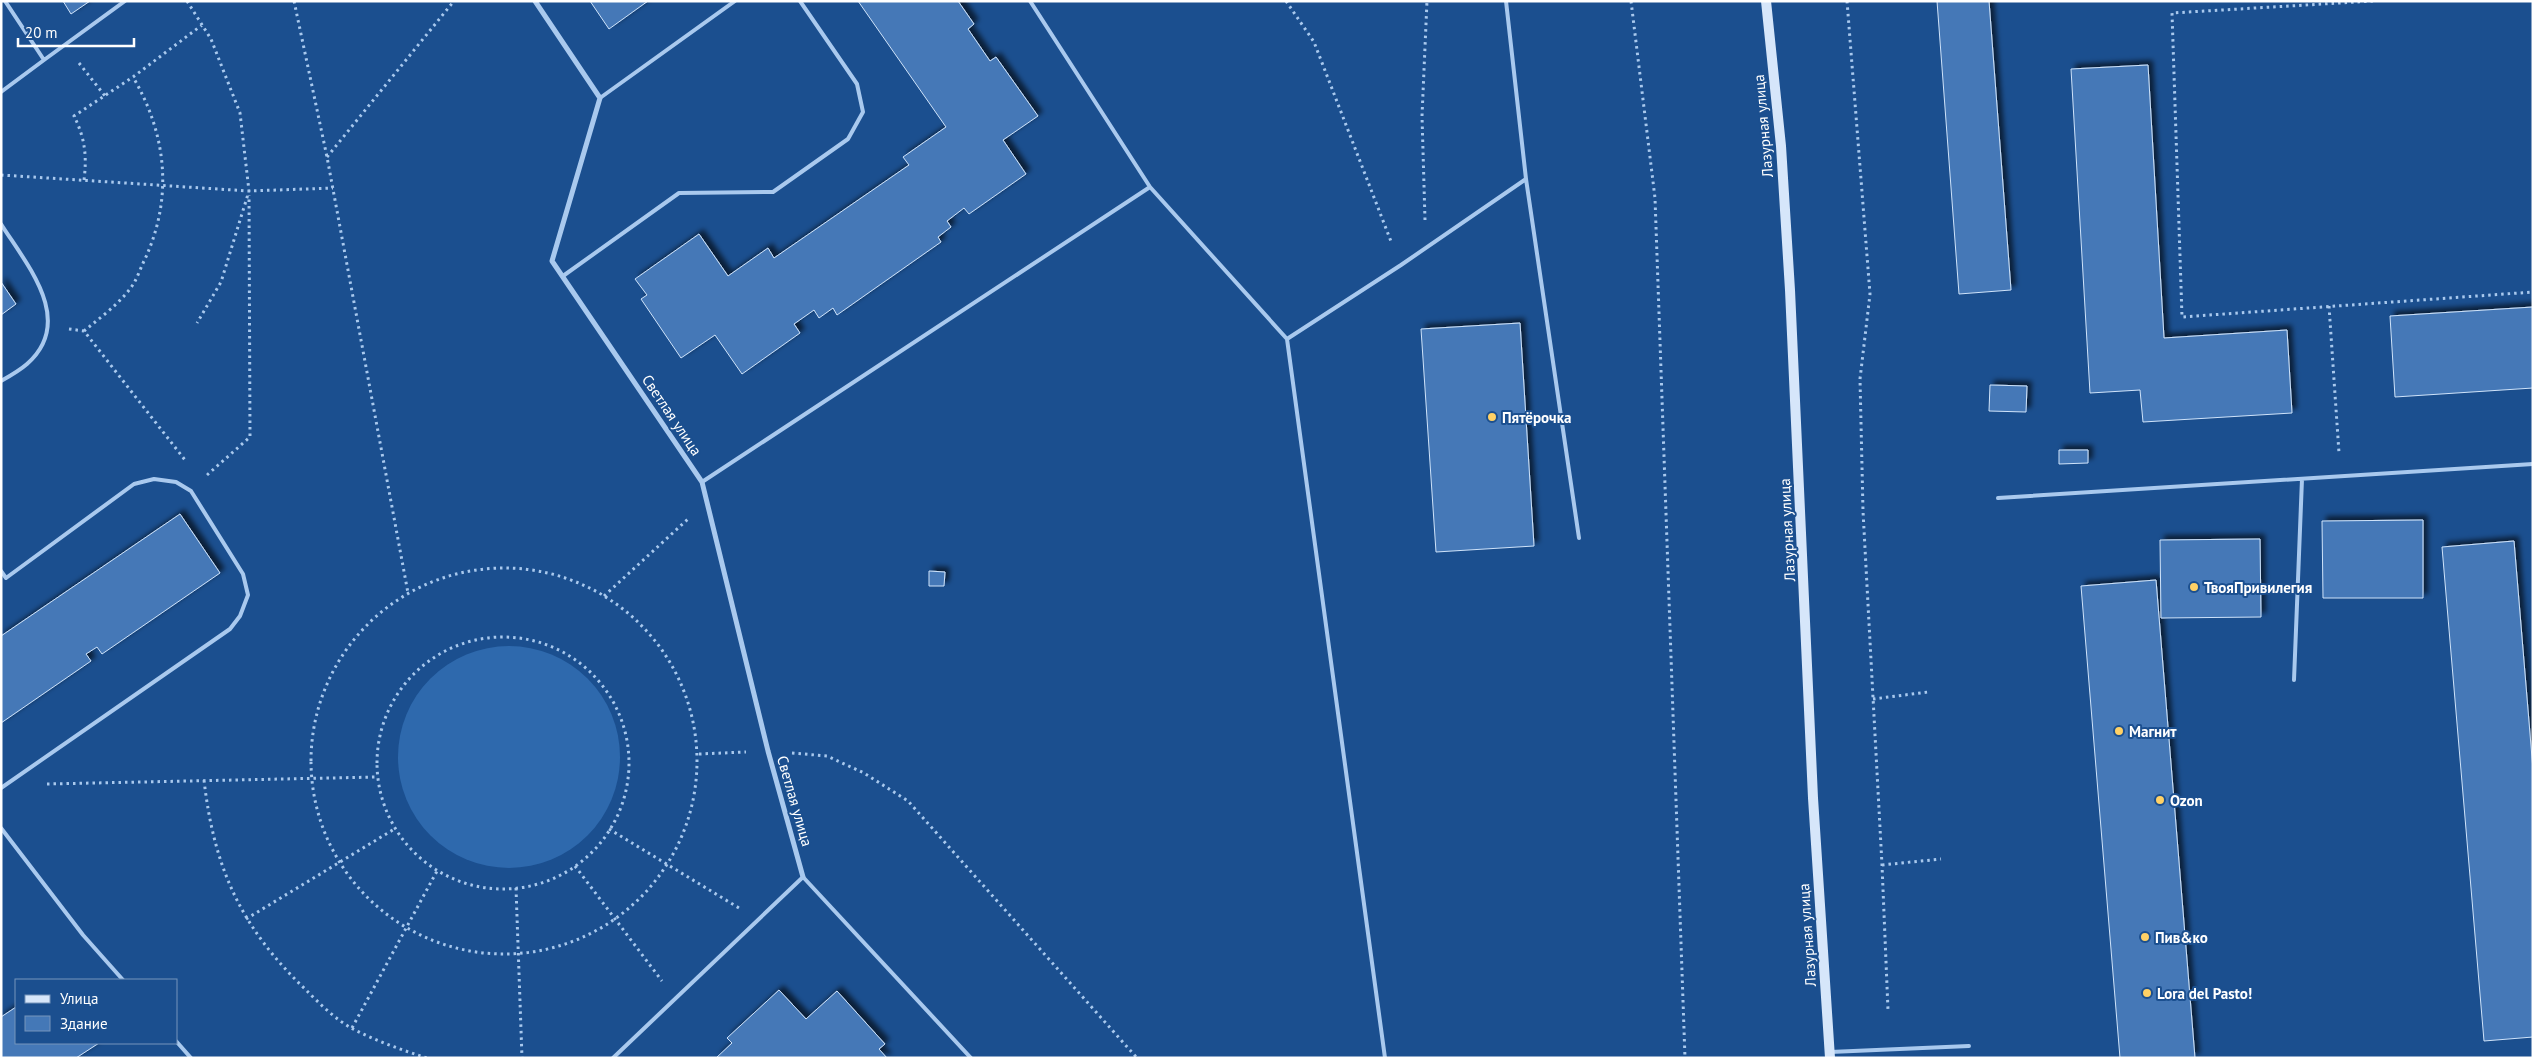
<svg xmlns="http://www.w3.org/2000/svg" width="2534" height="1059" viewBox="0 0 2534 1059" font-family="'PT Sans',sans-serif">
  <style>
    .green { fill: #2e69ad }
    .building { fill: #4478b7; stroke: #cfe3fa; filter: url(#shadow) }
    .lines { fill: none; stroke-linecap: round; stroke-linejoin: round }
    .path { stroke: #a9c9ee; stroke-width: 3; stroke-dasharray: 2.5 4; stroke-linecap: butt }
    .lane { stroke: #a9c9ee; stroke-width: 4 }
    .street { stroke: #a9c9ee; stroke-width: 5 }
    .secondary { stroke: #d6e6fa; stroke-width: 10 }
    .poi-dot { fill: #ffd166; stroke: #1b4f8f; stroke-width: 2 }
    .labels { text-anchor: middle; dominant-baseline: central; stroke-width: 4; stroke-linejoin: round; paint-order: stroke }
    .street-label { font-size: 15px; fill: #fff; stroke: #1b4f8f }
    .poi-label { font-size: 15px; font-weight: bold; fill: #fff; stroke: #1b4f8f; text-anchor: start }
  </style>
  <defs>
    <filter id="shadow"><feDropShadow dx="4.5" dy="-4.5" stdDeviation="2.5" flood-color="#0009"/></filter>
  </defs>
  <rect width="100%" height="100%" fill="#1b4f8f"/>
  <path class="green" d="M398 757a111 111 0 1 1 222 0a111 111 0 1 1-222 0Z"/>
  <path class="building" d="M63 1H90L71 14Z
    M590 1H648L609 29Z
    M858 1H958L974 24 968 29 990 61 996 57 1038 116 1003 140 1026 174 969 214 964 208 947 221 951 227 938 237 941 242 837 315 833 308 819 318 814 310 794 324 800 333 742 374 715 335 681 358 641 299 647 295 635 279 699 234 728 276 768 248 774 258 909 165 903 157 946 127Z
    M1937 1H1989L2011 290 1959 294Z
    M2148 65 2164 338 2287 330 2292 413 2143 422 2140 390 2090 393 2071 69Z
    M1 282 16 304 1 315Z
    M2533 307V388L2395 397 2390 316Z
    M1520 323 1534 546 1436 552 1421 329Z
    M1990 385 2027 386 2026 412 1989 411Z
    M2059 450H2088V463L2059 464Z
    M180 514 220 573 102 654 97 647 86 654 91 661 1 723V636Z
    M2423 520V598H2323L2322 521Z
    M2260 539 2261 617 2161 618 2160 540Z
    M2514 541 2533 770V1037L2484 1041 2442 547Z
    M929 571 945 572 944 586H929Z
    M2156 580 2195 1058H2120L2081 586Z
    M779 990 806 1019 837 991 885 1044 879 1049 887 1058H716L732 1043 727 1038Z
    M16 1007V1043H99L76 1058H1V1017Z"/>
  <g class="lines">
    <path class="path" d="M187 1 211 39 240 113 249 191 221 282 197 323
      M294 1 327 157 408 593
      M1286 1 1314 42 1392 244
      M1631 1 1655 198 1685 1058
      M1847 1 1870 294 1860 379 1863 511 1882 865 1888 1010
      M2373 1 2172 13 2182 317 2533 292
      M79 63 105 96
      M327 157 454 1
      M1 175 249 191 333 188
      M84 180C87 156 85 138 74 116L133 77 202 25
      M1425 220 1422 116 1427 1
      M2329 306 2339 453
      M69 329 84 331 185 460
      M84 331C101 317 122 302 134 283 138 276 141 267 145 259 173 198 167 135 133 77
      M207 475 250 437 249 195
      M311 761a193 193 0 1 1 386 0a193 193 0 1 1-386 0Z
      M604 596 688 519
      M377 763a126 126 0 1 1 252 0a126 126 0 1 1-252 0Z
      M1873 699 1928 692
      M792 753 827 756 864 773 908 801 1137 1058
      M699 754 746 752
      M204 780C214 868 241 928 306 990 319 1003 336 1020 353 1029 376 1041 402 1050 427 1058
      M47 784 377 777
      M609 829 739 908
      M1882 865 1941 859
      M575 866 662 981
      M516 888 522 1058
      M246 919 396 828
      M352 1028 437 871"/>
    <path class="lane" d="M1030 1 1150 187 1287 339 1401 265 1526 179
      M1506 1 1526 179 1579 538
      M44 60 125 1
      M1 92 44 60 5 1
      M600 98 735 1
      M1 224C27 265 76 321 27 364 19 371 10 376 1 381
      M563 276 679 193 773 192 848 139 863 112 857 84 800 1
      M1287 339 1385 1058
      M702 482 1150 187
      M1998 498 2533 464
      M1 571 6 578 134 484 154 479 176 482 191 491 243 574 248 595 240 616 230 629 1 788
      M2294 680 2302 479
      M1 828 83 935 123 980
      M176 1041 191 1058
      M1830 1052 1969 1046
      M613 1058 803 877 971 1058"/>
    <path class="street" d="M535 1 600 98 552 261 702 482 768 751 803 877"/>
    <path class="secondary" d="M1766 1 1781 146 1790 290 1813 798 1830 1058"/>
  </g>
  <g class="poi-dot">
    <circle cx="1492" cy="417" r="5"/>
    <circle cx="2194" cy="587" r="5"/>
    <circle cx="2119" cy="731" r="5"/>
    <circle cx="2160" cy="800" r="5"/>
    <circle cx="2145" cy="937" r="5"/>
    <circle cx="2147" cy="993" r="5"/>
  </g>
  <g class="labels">
    <g class="street-label">
      <text transform="translate(1763 126) rotate(-95)">Лазурная улица</text>
      <text transform="translate(672 415) rotate(56)">Светлая улица</text>
      <text transform="translate(1787 530) rotate(-93)">Лазурная улица</text>
      <text transform="translate(795 801) rotate(74)">Светлая улица</text>
      <text transform="translate(1807 935) rotate(-94)">Лазурная улица</text>
    </g>
    <g class="poi-label">
      <text x="1502" y="417">Пятёрочка</text>
      <text x="2204" y="587">ТвояПривилегия</text>
      <text x="2129" y="731">Магнит</text>
      <text x="2170" y="800">Ozon</text>
      <text x="2155" y="937">Пив&amp;ко</text>
      <text x="2157" y="993">Lora del Pasto!</text>
    </g>
  </g>
  <rect width="2534" height="1059" fill="none" stroke="#ffffff" stroke-width="5"/>
  <rect x="15" y="979" width="162" height="65" fill="#1b4f8f" stroke="#7695bc"/>
  <rect x="25" y="995" width="25" height="8" fill="#d6e6fa" stroke="#7695bc"/>
  <text x="60" y="1004" font-size="15" fill="#ffffff">Улица</text>
  <rect x="25" y="1016" width="25" height="15" fill="#4478b7" stroke="#7695bc"/>
  <text x="60" y="1029" font-size="15" fill="#ffffff">Здание</text>
  <path d="M18 38v8h116v-8" fill="none" stroke="#ffffff" stroke-width="2.5"/>
  <text x="25" y="38" font-size="15" fill="#ffffff" stroke="#1b4f8f" stroke-width="4" paint-order="stroke">20 m</text>
</svg>
